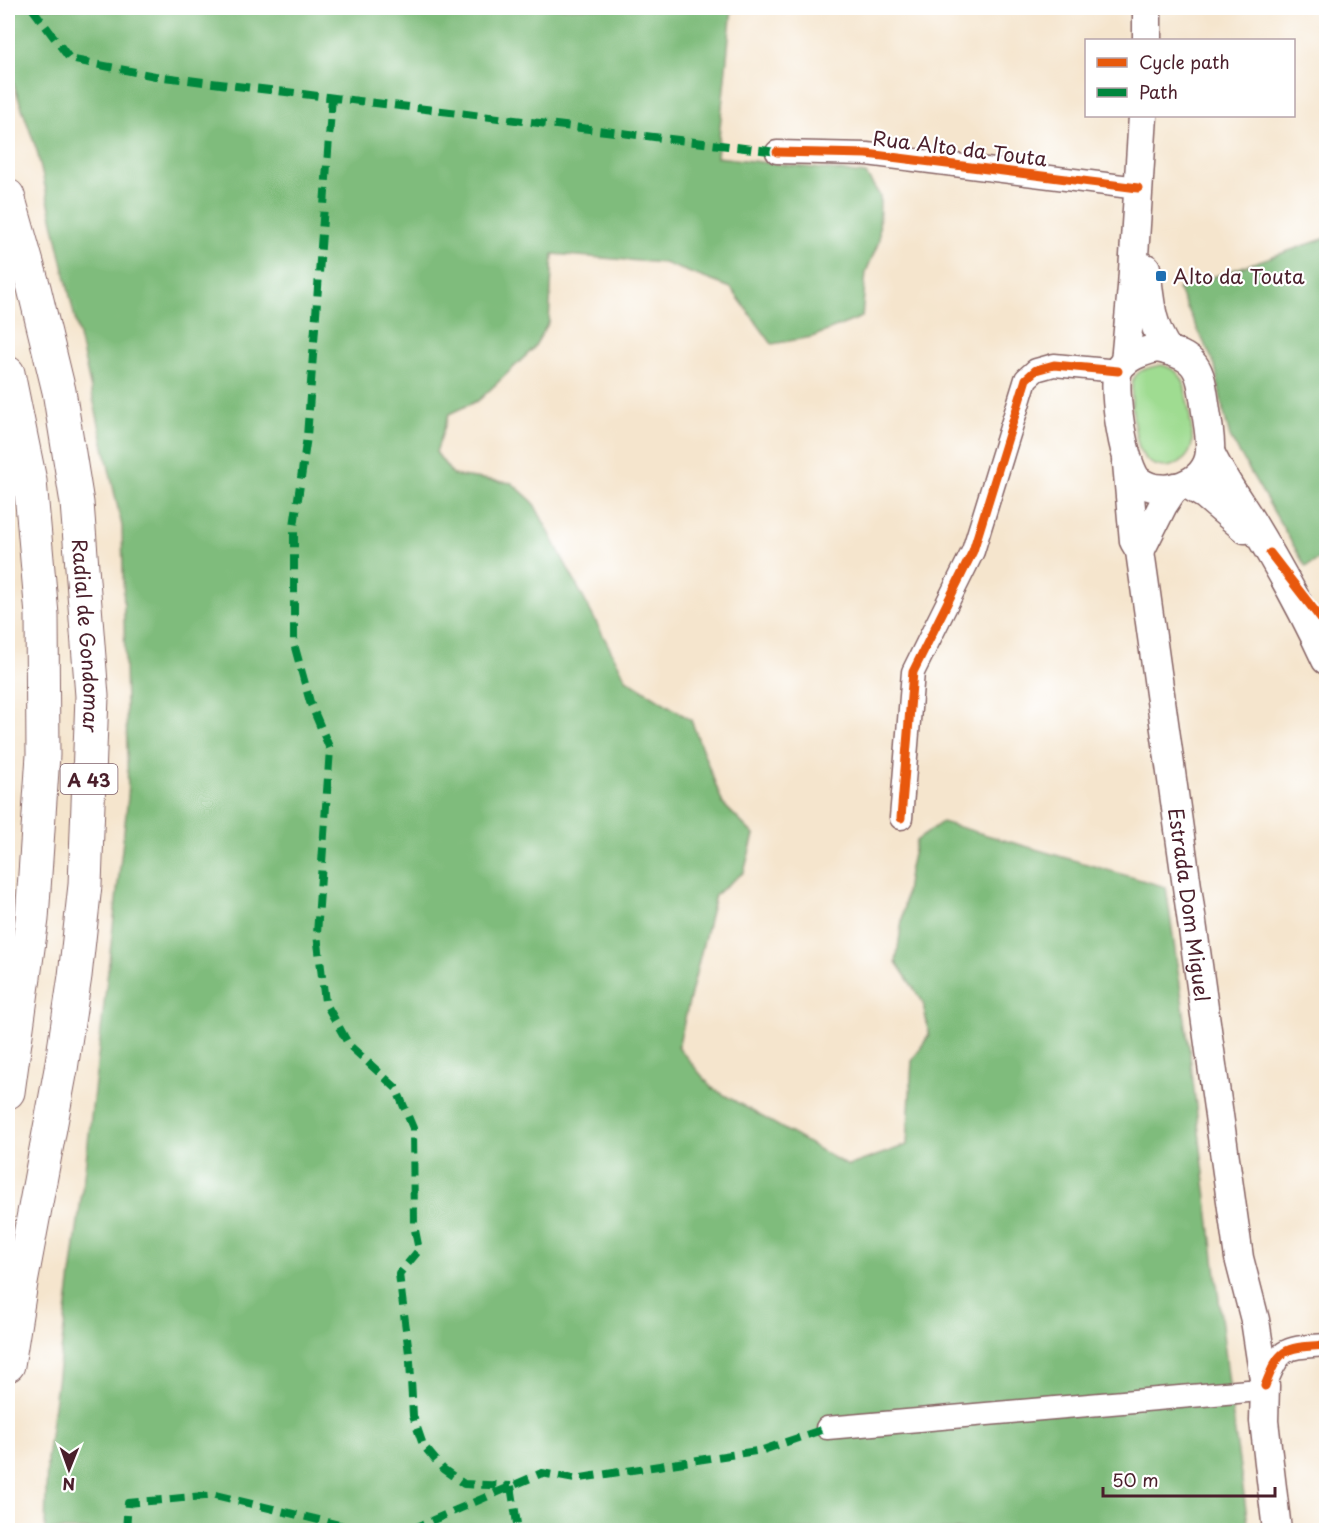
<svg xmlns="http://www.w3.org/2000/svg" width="1334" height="1538" viewBox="0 0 1334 1538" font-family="'Playpen Sans',sans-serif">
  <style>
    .green { fill: #9fdc91; stroke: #747e5e; stroke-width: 1.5 }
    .forest { fill: #7fbc7b; stroke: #646e53; stroke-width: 1.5 }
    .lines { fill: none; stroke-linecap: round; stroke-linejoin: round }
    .minor-casing { stroke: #866464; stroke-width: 25 }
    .major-casing { stroke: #866464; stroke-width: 31 }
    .highway-casing { stroke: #866464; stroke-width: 35 }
    .minor { stroke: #fff; stroke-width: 22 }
    .major { stroke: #fff; stroke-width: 28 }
    .highway { stroke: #fff; stroke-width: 33 }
    .quiet { stroke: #00873e; stroke-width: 8; stroke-dasharray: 15 8; stroke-linecap: butt }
    .cycleway-casing { stroke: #fff; stroke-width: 13 }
    .cycleway { stroke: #e8590c; stroke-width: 9 }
    .poi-dot { fill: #1f6fb2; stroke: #fff; stroke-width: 2 }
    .labels { text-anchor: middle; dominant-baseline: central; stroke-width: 4.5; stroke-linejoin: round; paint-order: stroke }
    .shield { fill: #fff; stroke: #80626b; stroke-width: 1.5 }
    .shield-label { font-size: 18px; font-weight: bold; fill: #4a1f2b }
    .street-label { font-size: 20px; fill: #4a1f2b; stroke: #fff }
    .poi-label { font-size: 20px; fill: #4a1f2b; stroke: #fff; text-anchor: start }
  </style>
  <rect width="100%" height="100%" fill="#fff"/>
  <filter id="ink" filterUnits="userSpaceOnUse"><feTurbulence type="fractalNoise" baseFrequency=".0167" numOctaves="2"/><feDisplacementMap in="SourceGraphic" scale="12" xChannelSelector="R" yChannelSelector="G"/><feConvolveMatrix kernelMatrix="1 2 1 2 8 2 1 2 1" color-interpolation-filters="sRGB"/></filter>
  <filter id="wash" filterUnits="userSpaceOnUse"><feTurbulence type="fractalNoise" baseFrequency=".008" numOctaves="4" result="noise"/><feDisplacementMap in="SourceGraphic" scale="24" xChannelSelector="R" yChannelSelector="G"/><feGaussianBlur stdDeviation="1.35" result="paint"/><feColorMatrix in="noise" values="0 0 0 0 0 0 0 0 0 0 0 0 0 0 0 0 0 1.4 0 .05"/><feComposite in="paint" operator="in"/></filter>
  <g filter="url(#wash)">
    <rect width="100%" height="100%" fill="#f5e5cd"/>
    <path class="green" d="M1162 365C1174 369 1179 372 1184 383 1187 401 1193 426 1192 443 1190 465 1161 475 1146 459 1143 456 1140 451 1139 447 1135 435 1128 389 1134 378 1140 368 1152 367 1162 365Z"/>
    <path class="forest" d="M8 8H732L717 157 866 174 880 196 879 241 866 272 862 317 812 337 772 344 731 288 664 263 553 254 549 322 533 349 479 400 449 414 436 452 453 475 512 483 533 502 626 679 691 720 723 804 754 835 744 872 715 895 678 1047 712 1088 848 1166 907 1145 912 1061 929 1035 923 1002 896 962 909 872 916 841 942 822 1166 887 1189 1047 1234 1426 1249 1530H45L47 1459 86 1160 128 797 122 526 37 151 8 68Z
      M1326 238V555L1306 567 1230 437 1222 405 1215 365 1178 289Z"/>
  </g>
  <g filter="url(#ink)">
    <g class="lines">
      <defs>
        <path id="minor" d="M777 152 867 154 1138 188
          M901 818 913 672 973 551 1026 379 1036 370 1054 365 1118 371
          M1265 1386C1280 1346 1285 1348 1326 1345
          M827 1428 1248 1391"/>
        <g id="major">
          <path d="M1147 8V40"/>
          <path d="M1146 268C1150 299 1150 326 1169 351"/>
          <path d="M1156 348C1201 356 1200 371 1206 411 1208 424 1211 439 1210 452 1207 484 1164 499 1139 481 1124 471 1112 388 1118 371 1124 357 1142 352 1156 348Z"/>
          <path d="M1125 362 1132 287 1143 116"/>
          <path d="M1210 452C1221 476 1236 497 1250 519 1278 565 1304 612 1326 660"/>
          <path id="s1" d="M1127 463 1134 541 1140 551 1239 1258 1255 1320 1265 1386 1264 1421 1277 1530"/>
          <path d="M1187 484 1205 495 1245 529"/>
          <path d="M1140 551 1163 505 1175 487"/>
        </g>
        <g id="highway">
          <path id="s2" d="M8 196 34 288 59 391 77 503 92 696 85 885 75 976 61 1069 21 1283 8 1365"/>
          <path d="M8 373 30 481 42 615 43 755 32 919 8 1092"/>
        </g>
      </defs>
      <use href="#minor" class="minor-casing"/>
      <use href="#major" class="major-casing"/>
      <use href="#highway" class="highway-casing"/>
      <use href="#minor" class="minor"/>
      <use href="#major" class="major"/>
      <use href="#highway" class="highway"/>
      <path class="quiet" d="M32 8 70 59 155 76 777 152
        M332 97 307 437 294 526V644L310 702 330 749 317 934 325 1002 349 1045 396 1088 413 1128 414 1225 419 1250 399 1274 410 1361 413 1416 423 1445 443 1469 464 1484 511 1486
        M511 1486 518 1530
        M126 1530 128 1503 215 1495 360 1530
        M410 1530 542 1473 574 1479 763 1450 827 1428"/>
      <defs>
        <path id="cycleway" d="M777 152 867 154 1138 188
          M1270 553 1321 619 1326 630
          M901 818 913 672 973 551 1026 379 1036 370 1054 365 1118 371
          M1265 1386C1280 1346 1285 1348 1326 1345"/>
      </defs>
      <use href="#cycleway" class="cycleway-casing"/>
      <use href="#cycleway" class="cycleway"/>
    </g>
  </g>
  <rect class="poi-dot" x="1155" y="270" width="12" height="12" rx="3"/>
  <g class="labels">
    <rect class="shield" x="60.5" y="764" width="57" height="30" rx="4.5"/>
    <g class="shield-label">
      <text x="89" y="779">A 43</text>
    </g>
    <g class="street-label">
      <text transform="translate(960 148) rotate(7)">Rua Alto da Touta</text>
      <text stroke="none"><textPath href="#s2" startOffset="448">Radial de Gondomar</textPath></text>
      <text stroke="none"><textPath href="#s1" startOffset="447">Estrada Dom Miguel</textPath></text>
    </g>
    <g class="poi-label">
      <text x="1173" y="276">Alto da Touta</text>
    </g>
  </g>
  <rect width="1334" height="1538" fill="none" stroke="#fff" stroke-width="30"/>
  <rect x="1085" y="39" width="210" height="78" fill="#ffffff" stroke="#b7a5aa" stroke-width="1.5"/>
  <rect x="1097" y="58" width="30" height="9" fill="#e8590c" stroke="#b7a5aa" stroke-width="1.5"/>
  <text x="1139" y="69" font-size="18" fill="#4a1f2b">Cycle path</text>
  <rect x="1097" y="88" width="30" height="9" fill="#00873e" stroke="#b7a5aa" stroke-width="1.5"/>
  <text x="1139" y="99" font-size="18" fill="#4a1f2b">Path</text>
  <g transform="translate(69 1469) rotate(181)" stroke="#ffffff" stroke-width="4.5" paint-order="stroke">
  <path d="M0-4.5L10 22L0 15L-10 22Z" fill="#4a1f2b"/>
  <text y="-9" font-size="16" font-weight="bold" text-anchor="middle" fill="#4a1f2b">N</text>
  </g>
  <path d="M1103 1487v9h172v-9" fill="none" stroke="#4a1f2b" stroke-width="3"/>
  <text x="1112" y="1487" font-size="18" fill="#4a1f2b" stroke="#ffffff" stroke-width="4.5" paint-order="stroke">50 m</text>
</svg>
